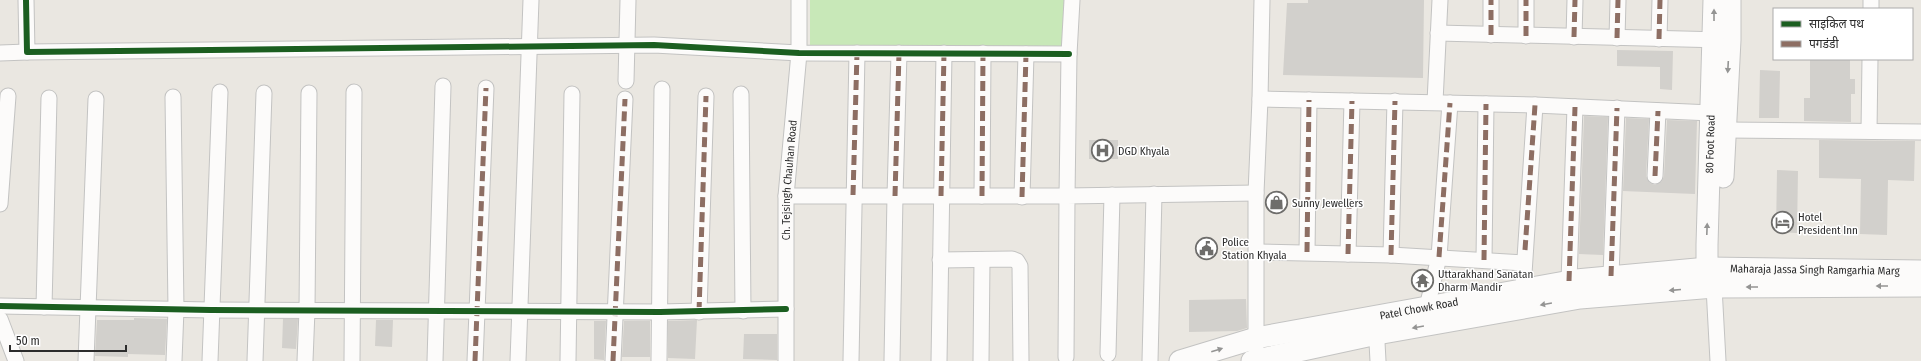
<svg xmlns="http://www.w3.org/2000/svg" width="1921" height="361" viewBox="0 0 1921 361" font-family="'Fira Sans Condensed','Noto Sans Devanagari',sans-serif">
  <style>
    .green { fill: #c8e8b8 }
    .building { fill: #d2d0cc }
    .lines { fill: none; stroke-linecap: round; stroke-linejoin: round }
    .street-casing { stroke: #c3c3c2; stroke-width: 17 }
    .secondary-casing { stroke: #c3c3c2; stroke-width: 23 }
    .street { stroke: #fcfbfa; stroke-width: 15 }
    .secondary { stroke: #fcfbfa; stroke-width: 21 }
    .quiet { stroke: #8d6e63; stroke-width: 5; stroke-dasharray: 10 5; stroke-linecap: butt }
    .cycleway-casing { stroke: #fff; stroke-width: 8 }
    .cycleway { stroke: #1b5e20; stroke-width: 6 }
    .oneway { fill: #949493 }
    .labels { text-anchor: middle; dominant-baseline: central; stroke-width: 3; stroke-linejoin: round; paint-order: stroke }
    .street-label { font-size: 11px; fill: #2c2c2c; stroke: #fff }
    .poi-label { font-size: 11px; fill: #2c2c2c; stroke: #fff; text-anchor: start }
  </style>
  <rect width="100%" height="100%" fill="#eae7e1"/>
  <path class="green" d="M810 0H1066L1065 46 810 52Z"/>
  <path class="building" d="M1308 0H1424L1423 78 1283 75 1287 3H1308Z
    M1617 50 1673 51 1672 90 1660 89V67L1617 66Z
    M1810 59H1850V79H1855V94H1851V122L1804 121V98H1810Z
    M1760 70 1780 71 1779 118H1759Z
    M1584 116 1608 117 1603 255 1579 254Z
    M1626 118 1649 119 1646 176 1650 183 1655 185 1662 181 1664 176 1667 120 1697 121 1695 194 1623 191Z
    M1089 140H1118V159H1089Z
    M1819 140 1915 141 1914 181 1888 180 1887 235 1860 234 1861 179 1819 178Z
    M1777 170 1798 171 1797 233 1776 232Z
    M1246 299 1247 328 1237 331 1189 332V300Z
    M134 318 167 319 165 355 128 354V357L95 356 97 320H134Z
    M283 319H298L296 349 282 348Z
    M376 320H393L392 347 375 346Z
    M697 320 695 359 668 358V321Z
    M594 321H606L604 360 594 359Z
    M624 321H650V357H622Z
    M744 334H777V360L743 359Z"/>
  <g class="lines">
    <defs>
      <g id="street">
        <path d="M26 0 27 52 654 45 799 53 1069 54"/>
        <path d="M1871 9V0"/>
        <path d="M1438 33 1723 40"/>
        <path d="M1491 35V0"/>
        <path d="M1526 36V0"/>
        <path d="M1574 37 1575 0"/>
        <path d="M1617 38 1618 0"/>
        <path d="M1659 39 1660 0"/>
        <path d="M0 53 27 52"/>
        <path d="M626 81 628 0"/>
        <path d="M741 94 743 311"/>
        <path d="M173 97 176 309 174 361"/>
        <path d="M1260 99 1535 105 1711 113"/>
        <path d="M1435 102 1440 0"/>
        <path d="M1725 130 1921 132"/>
        <path d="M1869 131 1870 59"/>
        <path d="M1655 176 1658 111"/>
        <path d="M786 196H1067L1069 54 1072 0"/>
        <path d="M982 196 983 53"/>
        <path d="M1022 197 1026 54"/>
        <path d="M0 204 8 96"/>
        <path d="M1257 252 1391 255 1524 263"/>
        <path d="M1307 252 1309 100"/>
        <path d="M1348 254 1352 101"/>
        <path d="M1391 255 1395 101"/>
        <path d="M940 260 1012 259 1017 261 1020 266 1021 361"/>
        <path d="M1484 260 1486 104"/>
        <path d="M1611 276 1617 108"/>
        <path d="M1569 281 1575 107"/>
        <path d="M1714 287 1718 361"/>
        <path d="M1523 289 1535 105"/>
        <path d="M0 306 211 310 660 312 786 309"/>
        <path d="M44 307 49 98"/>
        <path d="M1427 307 1439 257 1450 103"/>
        <path d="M699 312 706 96"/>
        <path d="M0 319 16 361"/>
        <path d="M1376 324 1378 361"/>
        <path d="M1256 347V193L1260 99 1262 0"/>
        <path d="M1108 354 1112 195"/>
        <path d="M1066 357 1067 196 1256 193"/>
        <path d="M86 361 96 99"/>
        <path d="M210 361 220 92"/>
        <path d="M255 361 264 93"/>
        <path d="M305 361 307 310 309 93"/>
        <path d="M352 361 354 92"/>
        <path d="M435 361 443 86"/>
        <path d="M475 361 486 88"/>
        <path d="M518 361 531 0"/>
        <path d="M568 361 572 94"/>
        <path d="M613 361 625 99"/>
        <path d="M659 361 662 89"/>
        <path id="s1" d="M786 361V196L799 53V0"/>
        <path d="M851 361 857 53"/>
        <path d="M892 361 895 196 899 53"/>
        <path d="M939 361 944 53"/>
        <path d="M981 361 982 260"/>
        <path d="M1150 361 1154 194"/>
      </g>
      <g id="secondary">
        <path d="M1723 177 1730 40V0"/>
        <path id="s2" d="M1707 281V245L1714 0"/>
        <path id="s3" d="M1180 361 1256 338 1576 280 1708 268 1921 271"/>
        <path d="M1252 361 1377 334 1580 298 1714 287 1921 286"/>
      </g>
    </defs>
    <use href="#street" class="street-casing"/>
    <use href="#secondary" class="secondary-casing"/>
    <use href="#street" class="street"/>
    <use href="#secondary" class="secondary"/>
    <path class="quiet" d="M1491 35V0
      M1526 36V0
      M1574 37 1575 0
      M1617 38 1618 0
      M1659 39 1660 0
      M1655 176 1658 111
      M853 195 857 53
      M895 196 899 53
      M941 196 944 53
      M982 196 983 53
      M1022 197 1026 54
      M1525 250 1535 105
      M1307 252 1309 100
      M1348 254 1352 101
      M1391 255 1395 101
      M1439 257 1450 103
      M1484 260 1486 104
      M1611 276 1617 108
      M1569 281 1575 107
      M699 312 706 96
      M475 361 486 88
      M613 361 625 99"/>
    <defs>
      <path id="cycleway" d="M26 0 27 52 654 45 799 53 1069 54
        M0 306 211 310 660 312 786 309"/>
    </defs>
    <use href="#cycleway" class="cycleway-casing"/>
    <use href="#cycleway" class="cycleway"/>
  </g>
  <defs><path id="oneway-solid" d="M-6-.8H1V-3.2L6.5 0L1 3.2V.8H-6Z"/></defs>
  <g class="oneway">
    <use href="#oneway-solid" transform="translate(1714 15) rotate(-90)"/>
    <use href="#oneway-solid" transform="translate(1728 67) rotate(93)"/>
    <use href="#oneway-solid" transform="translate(1707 229) rotate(-88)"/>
    <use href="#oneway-solid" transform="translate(1882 286) rotate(180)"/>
    <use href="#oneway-solid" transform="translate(1752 287) rotate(180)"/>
    <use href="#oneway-solid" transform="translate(1675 290) rotate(175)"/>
    <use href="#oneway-solid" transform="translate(1546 304) rotate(170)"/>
    <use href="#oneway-solid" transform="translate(1418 327) rotate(170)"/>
    <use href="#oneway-solid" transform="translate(1217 350) rotate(-17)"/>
  </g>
  <defs>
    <symbol id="hospital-ring" viewBox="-11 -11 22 22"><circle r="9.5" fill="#fff" stroke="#6e6d6b" stroke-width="1.5"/><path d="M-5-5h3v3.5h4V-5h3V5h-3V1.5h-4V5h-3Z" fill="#6e6d6b"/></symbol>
    <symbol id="shop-ring" viewBox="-11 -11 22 22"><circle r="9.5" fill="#fff" stroke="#6e6d6b" stroke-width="1.5"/><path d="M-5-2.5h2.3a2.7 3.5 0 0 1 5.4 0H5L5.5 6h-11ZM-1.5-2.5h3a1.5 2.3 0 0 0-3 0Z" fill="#6e6d6b"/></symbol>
    <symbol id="hotel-ring" viewBox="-11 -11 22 22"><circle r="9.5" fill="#fff" stroke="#6e6d6b" stroke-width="1.5"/><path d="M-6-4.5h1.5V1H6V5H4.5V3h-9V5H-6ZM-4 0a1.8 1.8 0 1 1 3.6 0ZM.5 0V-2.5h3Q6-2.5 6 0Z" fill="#6e6d6b"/></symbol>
    <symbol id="civic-ring" viewBox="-11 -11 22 22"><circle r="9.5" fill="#fff" stroke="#6e6d6b" stroke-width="1.5"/><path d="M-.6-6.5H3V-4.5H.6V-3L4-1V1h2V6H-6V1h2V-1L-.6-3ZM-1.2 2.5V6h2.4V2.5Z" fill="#6e6d6b"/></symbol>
    <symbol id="temple-ring" viewBox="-11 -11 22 22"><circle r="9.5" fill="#fff" stroke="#6e6d6b" stroke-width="1.5"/><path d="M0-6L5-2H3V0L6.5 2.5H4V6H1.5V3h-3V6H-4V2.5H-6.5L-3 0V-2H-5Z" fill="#6e6d6b"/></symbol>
  </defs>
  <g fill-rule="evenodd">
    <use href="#hospital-ring" x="1090" y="138" width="25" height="25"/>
    <use href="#shop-ring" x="1264" y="190" width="25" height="25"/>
    <use href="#hotel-ring" x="1770" y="210" width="25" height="25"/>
    <use href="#civic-ring" x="1194" y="236" width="25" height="25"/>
    <use href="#temple-ring" x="1410" y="268" width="25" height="25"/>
  </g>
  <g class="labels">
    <g class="street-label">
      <text stroke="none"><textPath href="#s2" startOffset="137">80 Foot Road</textPath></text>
      <text stroke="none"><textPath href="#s1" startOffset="181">Ch. Tejsingh Chauhan Road</textPath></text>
      <text stroke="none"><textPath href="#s3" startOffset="644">Maharaja Jassa Singh Ramgarhia Marg</textPath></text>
      <text stroke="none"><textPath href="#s3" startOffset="245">Patel Chowk Road</textPath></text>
    </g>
    <g class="poi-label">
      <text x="1118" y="151">DGD Khyala</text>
      <text x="1292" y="203">Sunny Jewellers</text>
      <text x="1798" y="217">Hotel<tspan x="1798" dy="13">President Inn</tspan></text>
      <text x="1222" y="242">Police<tspan x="1222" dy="13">Station Khyala</tspan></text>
      <text x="1438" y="274">Uttarakhand Sanatan<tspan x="1438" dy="13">Dharm Mandir</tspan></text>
    </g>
  </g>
  <rect x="1773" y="8" width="140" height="52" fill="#ffffff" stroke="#ababab"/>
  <rect x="1781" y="21" width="20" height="6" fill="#1b5e20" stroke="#ababab"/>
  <text x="1809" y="28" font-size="12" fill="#2c2c2c">साइकिल पथ</text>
  <rect x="1781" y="41" width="20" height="6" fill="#8d6e63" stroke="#ababab"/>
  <text x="1809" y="48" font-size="12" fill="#2c2c2c">पगडंडी</text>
  <path d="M10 345v6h116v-6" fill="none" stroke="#2c2c2c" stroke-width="2"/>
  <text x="16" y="345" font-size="12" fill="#2c2c2c" stroke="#ffffff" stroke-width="3" paint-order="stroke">50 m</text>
</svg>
